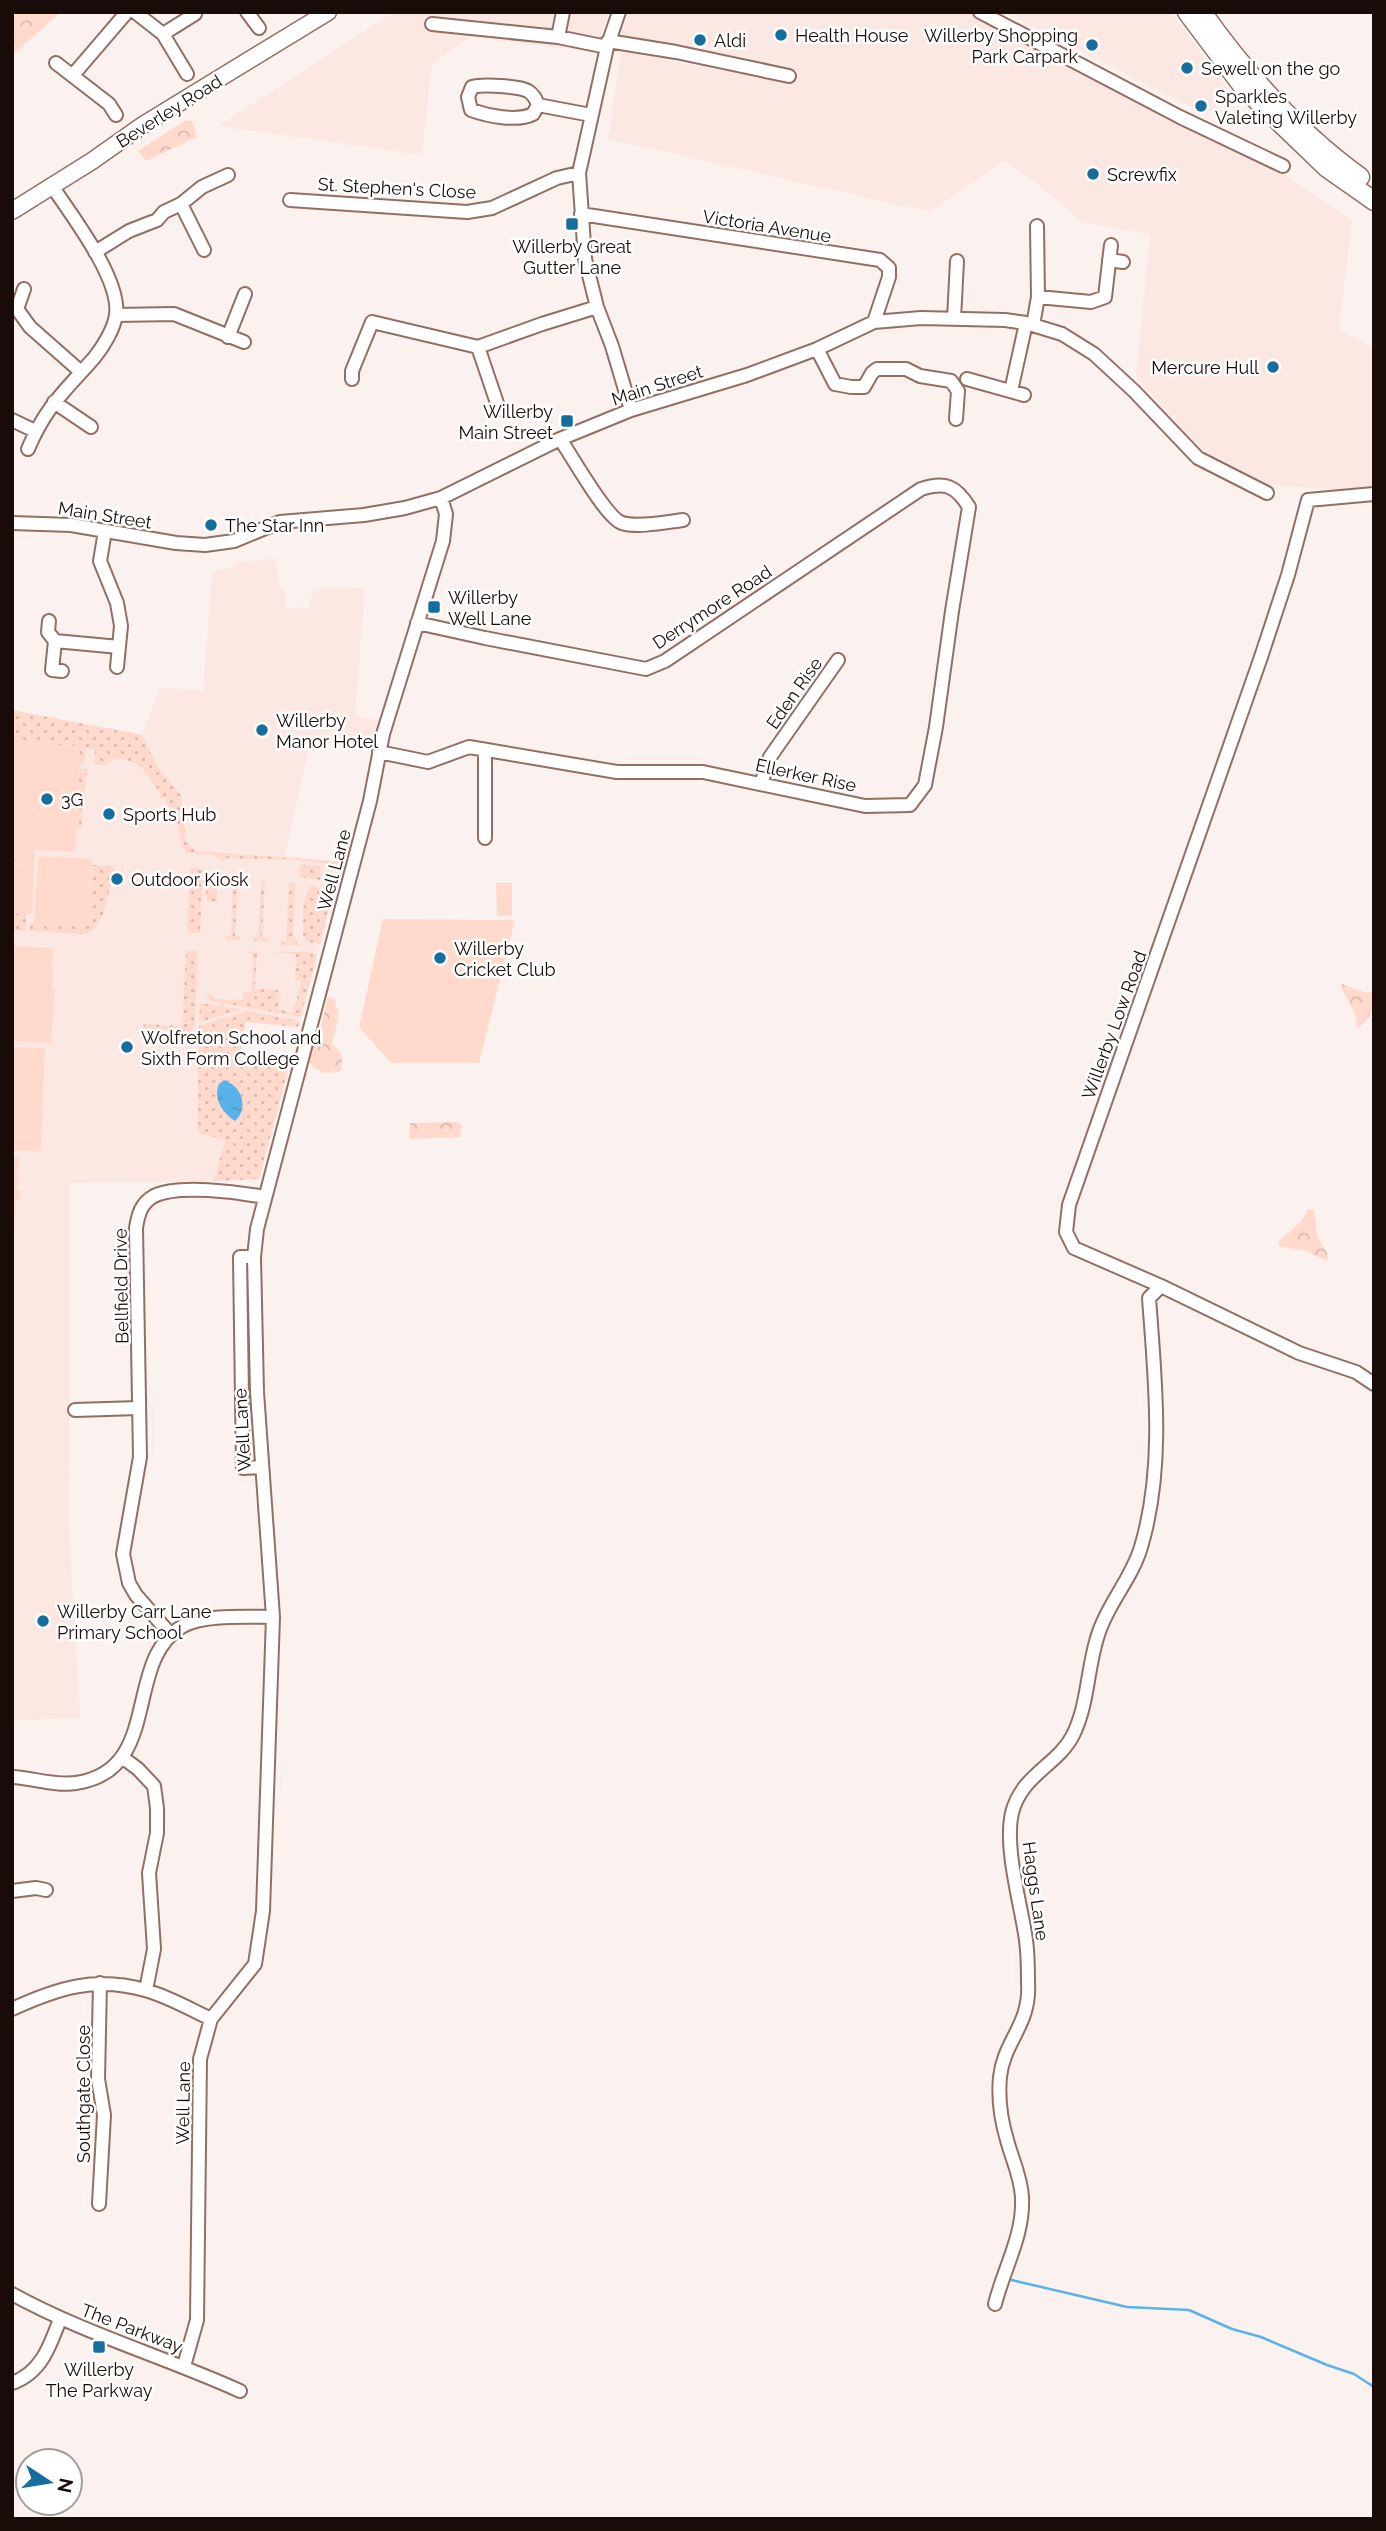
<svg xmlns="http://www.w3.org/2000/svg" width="1386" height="2531" viewBox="0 0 1386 2531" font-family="Raleway,sans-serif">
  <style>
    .built { fill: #fce8e2 }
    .grass { fill: url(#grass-dots) }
    .forest { fill: url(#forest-crowns) }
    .pitch { fill: #ffd9cc }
    .water { fill: url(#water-ripples) }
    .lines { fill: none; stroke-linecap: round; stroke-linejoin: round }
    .stream { stroke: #59b2ea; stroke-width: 2.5 }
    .minor-casing { stroke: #936f63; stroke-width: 16 }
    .major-casing { stroke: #936f63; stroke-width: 19 }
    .highway-casing { stroke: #936f63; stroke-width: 21 }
    .minor { stroke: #fff; stroke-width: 12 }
    .major { stroke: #fff; stroke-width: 16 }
    .highway { stroke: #fff; stroke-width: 18 }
    .poi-dot { fill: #166e9e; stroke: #fff; stroke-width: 2.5 }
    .labels { text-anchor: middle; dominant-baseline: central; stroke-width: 5; stroke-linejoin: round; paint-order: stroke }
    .poi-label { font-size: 18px; fill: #190b07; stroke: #fff; text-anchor: start }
    .street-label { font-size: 18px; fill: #190b07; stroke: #fff }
  </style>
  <defs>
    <pattern id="grass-dots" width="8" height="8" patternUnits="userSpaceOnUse" patternTransform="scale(1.75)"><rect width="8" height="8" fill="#ffd9cc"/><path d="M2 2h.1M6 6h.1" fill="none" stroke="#dab9ae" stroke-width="1.8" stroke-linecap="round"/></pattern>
    <pattern id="forest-crowns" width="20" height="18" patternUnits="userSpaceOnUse" patternTransform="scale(1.75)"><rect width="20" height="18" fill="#ffd9cc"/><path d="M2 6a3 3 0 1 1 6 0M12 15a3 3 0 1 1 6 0" fill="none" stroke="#dab9ae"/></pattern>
    <pattern id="water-ripples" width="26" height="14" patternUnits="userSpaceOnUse" patternTransform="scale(1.75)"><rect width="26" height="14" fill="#59b2ea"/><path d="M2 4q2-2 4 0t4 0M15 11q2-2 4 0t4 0" fill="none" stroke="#4d98c7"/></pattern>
  </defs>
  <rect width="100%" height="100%" fill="#fbf2ef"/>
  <path class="built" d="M394 12H609L595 52 471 37 432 64 422 155 218 126Z
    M629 12H968L1275 168 1352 220 1339 329 1374 348V490L1311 488 1270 484 1207 454 1136 378 1150 234 1083 223 1045 190 1005 161 930 212 608 139 621 51 724 71 729 61 620 37Z
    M1003 12H1170L1230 92 1207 115Z
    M276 558 279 585 286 591 285 607 309 608 313 589 365 588 355 716 378 720 373 744 310 743 285 856 342 862 298 1027 246 1022 239 1064 289 1067 225 1139 214 1181 70 1183 69 1525 80 1717 12 1721V710L142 734 160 687 203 691 212 572 230 568 241 562Z"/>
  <path class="grass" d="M12 710 142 735 157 766 181 795 186 842 196 851 342 862 340 867C305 857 264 860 227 858L223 861 214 855 187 853 182 846 175 810 166 806V798H160C160 789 157 790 153 783 143 766 134 760 114 758L107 765 94 764 95 750 86 749 84 764H79L80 746 57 745V742L50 744 12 742Z
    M79 769H87V771L81 828H78L76 844 77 806 82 792H77Z
    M92 865 114 866V871H121L124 867 123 872C123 872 115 878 114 879 104 895 108 926 85 934L30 931V923L88 926Z
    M300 865 321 866 320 880 299 877Z
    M190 868 203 869 200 933H187Z
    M217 870V902L208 901 206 897 207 878Z
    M230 880H238L235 936 242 937 239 940H227L224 936 231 935 233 884 226 883Z
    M261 881H265L262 938 270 939 268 941H254L251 937H258Z
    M289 883H296L293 934 299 946 281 945 279 942H286Z
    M312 886 331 890 333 893 320 944 307 942 303 936C304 922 300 894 312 886Z
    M12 914H26V931L12 930Z
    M198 950 195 1025 191 1032 143 1029 144 1024 182 1026 186 951Z
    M247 951 263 953 257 954 255 989 278 990 277 997H281L278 1009 293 1013 301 984V980H295L296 954 272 952H309L317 955 301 1017 211 1001 204 993 212 994 213 999 243 1000 244 992H251L253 954 246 953Z
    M200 1003 241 1009 199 1023Z
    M248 1011 300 1021 298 1027 246 1022 239 1064 289 1067 259 1179 214 1181 225 1140 198 1133V1042L194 1034 199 1026Z"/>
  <path class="forest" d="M20 12H61L12 55V17Z
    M186 120 192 121 197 137 146 161 138 151Z
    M12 849 35 850 34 865 12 864Z
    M1339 983 1364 992 1374 993C1374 1008 1371 1020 1357 1028L1356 1016Z
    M328 997 334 998 339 1015 332 1044C342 1052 345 1060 340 1072L324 1073 314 1068 309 1060 313 1044 318 1038Z
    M455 1122 462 1125 460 1137 409 1139 410 1123Z
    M1308 1209 1314 1210 1317 1235 1327 1253 1328 1261 1302 1250 1280 1247 1278 1242C1289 1232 1303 1223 1308 1209Z"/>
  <path class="pitch" d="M50 741H57V745L80 746 78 792H82V807H77L75 852 12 849V742L49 744Z
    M38 856 92 859 88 926 34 923Z
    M12 864 34 865 32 914H12Z
    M496 883H512V916H497Z
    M383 919 515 920 479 1063H391L359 1027Z
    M12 946 53 948 52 989 55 990 51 1043 12 1041Z
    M12 1047 45 1048 41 1151 12 1150Z
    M12 1156 19 1157 17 1190H21L20 1199H16L14 1230H12Z"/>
  <path class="water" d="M224 1080C242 1086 249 1108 235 1121 222 1113 213 1098 219 1084Z"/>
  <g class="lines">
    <path class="stream" d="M1007 2279 1127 2307 1189 2310 1232 2329 1261 2337 1327 2365 1354 2374 1374 2387"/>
    <defs>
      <path id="minor" d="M135 12 163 34 187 74
        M247 12 259 28
        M619 12 607 47 579 173 585 259 597 307 612 346 631 410
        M980 12 1180 117 1283 166
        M432 24 558 37 607 47
        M163 34 195 14
        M558 37 563 12
        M608 41 676 52 789 76
        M56 63 109 104 116 115
        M73 75 127 12
        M538 105C536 99 533 94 528 91 518 86 483 84 472 87L468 97 471 110C488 116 517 122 533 114L538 105 591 115
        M290 200 467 212 492 208 557 178 579 173
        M181 204 204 250
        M581 214 880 260 889 268V277L874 322
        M95 252 129 231 157 220 164 212 181 204 202 187 228 175
        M1109 260 1123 262
        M1038 297 1091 302 1105 297 1111 245
        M12 308 17 309 24 289
        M17 309 30 327 81 372
        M116 315 174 314 244 342
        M954 319 957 261
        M1033 325 1038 297 1037 226
        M228 337 245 294
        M478 347 499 409
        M817 349 835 384 851 387H864L872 373 877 369H906L920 376 951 381 958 391 956 419
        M352 379V371L372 322 478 347 542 324 597 307
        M967 379 1024 395
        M1011 391 1026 323
        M54 402 91 427
        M12 420 35 431
        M560 439C572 456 606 518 622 523 637 528 667 522 683 520
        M28 449C46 406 65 391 94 358 103 347 114 329 116 315 121 279 72 216 52 186
        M1374 494 1308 500 1288 575 1261 657 1069 1205 1066 1232 1074 1248 1161 1286 1299 1353 1356 1372 1374 1384
        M12 523 71 525 176 543 205 545 234 541 280 522 364 515 405 508 441 498 560 439 631 410 747 375 817 349 874 322 921 318 1005 320 1026 323 1062 334 1094 354 1134 391 1198 458 1267 493
        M105 531 100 561 117 603 121 626 117 667
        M49 621 48 632 55 641 119 647
        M55 641 52 670 62 671
        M379 752 428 762 469 747 617 772H703L865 806 910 805 925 785 936 727 952 611 969 507C956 486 945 481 921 489L665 661 646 669 485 638 417 623
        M761 784 770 757 838 660
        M485 838V750
        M254 1257H240L243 1468 261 1467
        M75 1410 139 1408
        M171 1635 136 1595 129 1583 123 1554 140 1457 136 1228C138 1215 141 1203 154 1196 178 1184 238 1192 264 1197
        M122 1757 138 1769 154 1786 157 1808V1833L149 1873 154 1949 146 1990
        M12 1777C33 1778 55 1786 76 1783 164 1770 122 1660 183 1626 204 1614 249 1617 273 1617
        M12 1891 36 1888 46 1890
        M12 2009C58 1988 95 1976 145 1990 167 1996 190 2009 211 2019
        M99 2204 104 2115 98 2079 100 1983
        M12 2294C85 2334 165 2357 240 2391
        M995 2304C1004 2268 1024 2235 1022 2197 1021 2177 1012 2159 1007 2140 1001 2120 998 2098 1000 2077 1004 2040 1031 2025 1028 1982 1028 1968 1028 1954 1026 1940 1021 1904 1004 1848 1012 1813 1021 1775 1058 1765 1073 1735 1089 1703 1087 1665 1099 1632 1109 1602 1132 1578 1141 1547 1165 1467 1155 1380 1149 1298L1161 1286
        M184 2366 197 2320 200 2059 211 2019 255 1964 263 1911 273 1617 257 1392 254 1257 257 1229 370 801 383 734 443 541 446 514 441 498
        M12 2383C41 2373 50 2346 60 2319"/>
      <path id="major" d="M12 211 92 161 143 125 328 12"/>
      <path id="highway" d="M1187 12 1244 88 1327 168 1374 201
        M1202 12C1246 74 1298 132 1360 177"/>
    </defs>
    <use href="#minor" class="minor-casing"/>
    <use href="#major" class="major-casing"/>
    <use href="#highway" class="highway-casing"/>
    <use href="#minor" class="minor"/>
    <use href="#major" class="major"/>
    <use href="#highway" class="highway"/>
  </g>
  <g class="poi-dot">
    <circle cx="781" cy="35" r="7"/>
    <circle cx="700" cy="40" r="7"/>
    <circle cx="1092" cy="45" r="7"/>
    <circle cx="1187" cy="68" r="7"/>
    <circle cx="1201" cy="106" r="7"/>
    <circle cx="1093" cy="174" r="7"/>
    <rect x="565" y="217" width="14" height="14" rx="3.5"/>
    <circle cx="1273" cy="367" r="7"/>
    <rect x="560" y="414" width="14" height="14" rx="3.5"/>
    <circle cx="211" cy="525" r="7"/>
    <rect x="427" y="600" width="14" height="14" rx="3.5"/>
    <circle cx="262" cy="730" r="7"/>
    <circle cx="47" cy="799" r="7"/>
    <circle cx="109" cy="814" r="7"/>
    <circle cx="117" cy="879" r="7"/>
    <circle cx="440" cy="958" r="7"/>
    <circle cx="127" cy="1047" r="7"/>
    <circle cx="43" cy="1621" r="7"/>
    <rect x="92" y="2340" width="14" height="14" rx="3.5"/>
  </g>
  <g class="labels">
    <g class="poi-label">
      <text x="795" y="35">Health House</text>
      <text x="1078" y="35" text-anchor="end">Willerby Shopping<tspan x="1078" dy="21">Park Carpark</tspan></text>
      <text x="714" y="40">Aldi</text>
      <text x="1201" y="68">Sewell on the go</text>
      <text x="1215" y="96">Sparkles<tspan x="1215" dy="21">Valeting Willerby</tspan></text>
      <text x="1107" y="174">Screwfix</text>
      <text x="572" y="246" text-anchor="middle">Willerby Great<tspan x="572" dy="21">Gutter Lane</tspan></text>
      <text x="1259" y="367" text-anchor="end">Mercure Hull</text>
      <text x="553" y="411" text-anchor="end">Willerby<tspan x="553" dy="21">Main Street</tspan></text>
      <text x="225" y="525">The Star Inn</text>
      <text x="448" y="597">Willerby<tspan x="448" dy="21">Well Lane</tspan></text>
      <text x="276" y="720">Willerby<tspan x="276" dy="21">Manor Hotel</tspan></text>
      <text x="61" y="799">3G</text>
      <text x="123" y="814">Sports Hub</text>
      <text x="131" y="879">Outdoor Kiosk</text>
      <text x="454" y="948">Willerby<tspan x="454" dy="21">Cricket Club</tspan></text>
      <text x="141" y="1037">Wolfreton School and<tspan x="141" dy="21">Sixth Form College</tspan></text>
      <text x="57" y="1611">Willerby Carr Lane<tspan x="57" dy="21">Primary School</tspan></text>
      <text x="99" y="2369" text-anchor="middle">Willerby<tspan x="99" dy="21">The Parkway</tspan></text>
    </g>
    <g class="street-label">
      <text transform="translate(169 111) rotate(-32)">Beverley Road</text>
      <text transform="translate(397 188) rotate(3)">St. Stephen's Close</text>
      <text transform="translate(767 226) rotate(9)">Victoria Avenue</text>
      <text transform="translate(657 385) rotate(-18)">Main Street</text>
      <text transform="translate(105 515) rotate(9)">Main Street</text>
      <text transform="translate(712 607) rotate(-33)">Derrymore Road</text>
      <text transform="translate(794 693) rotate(-55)">Eden Rise</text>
      <text transform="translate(806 775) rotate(12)">Ellerker Rise</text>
      <text transform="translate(334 870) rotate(-75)">Well Lane</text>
      <text transform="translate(1114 1025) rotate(-70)">Willerby Low Road</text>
      <text transform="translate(121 1286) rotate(-91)">Bellfield Drive</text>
      <text transform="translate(242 1430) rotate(-93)">Well Lane</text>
      <text transform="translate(1036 1891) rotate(82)">Haggs Lane</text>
      <text transform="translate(83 2094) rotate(-90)">Southgate Close</text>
      <text transform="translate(183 2103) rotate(-89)">Well Lane</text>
      <text transform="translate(132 2328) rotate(21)">The Parkway</text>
    </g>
  </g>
  <rect width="1386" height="2531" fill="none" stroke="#190b07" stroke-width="28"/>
  <g transform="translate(49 2482) rotate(102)"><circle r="33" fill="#ffffff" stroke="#a39d9c" stroke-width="2"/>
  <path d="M0-5L12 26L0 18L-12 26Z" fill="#166e9e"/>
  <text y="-10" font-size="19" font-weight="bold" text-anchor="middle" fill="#190b07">N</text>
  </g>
</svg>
